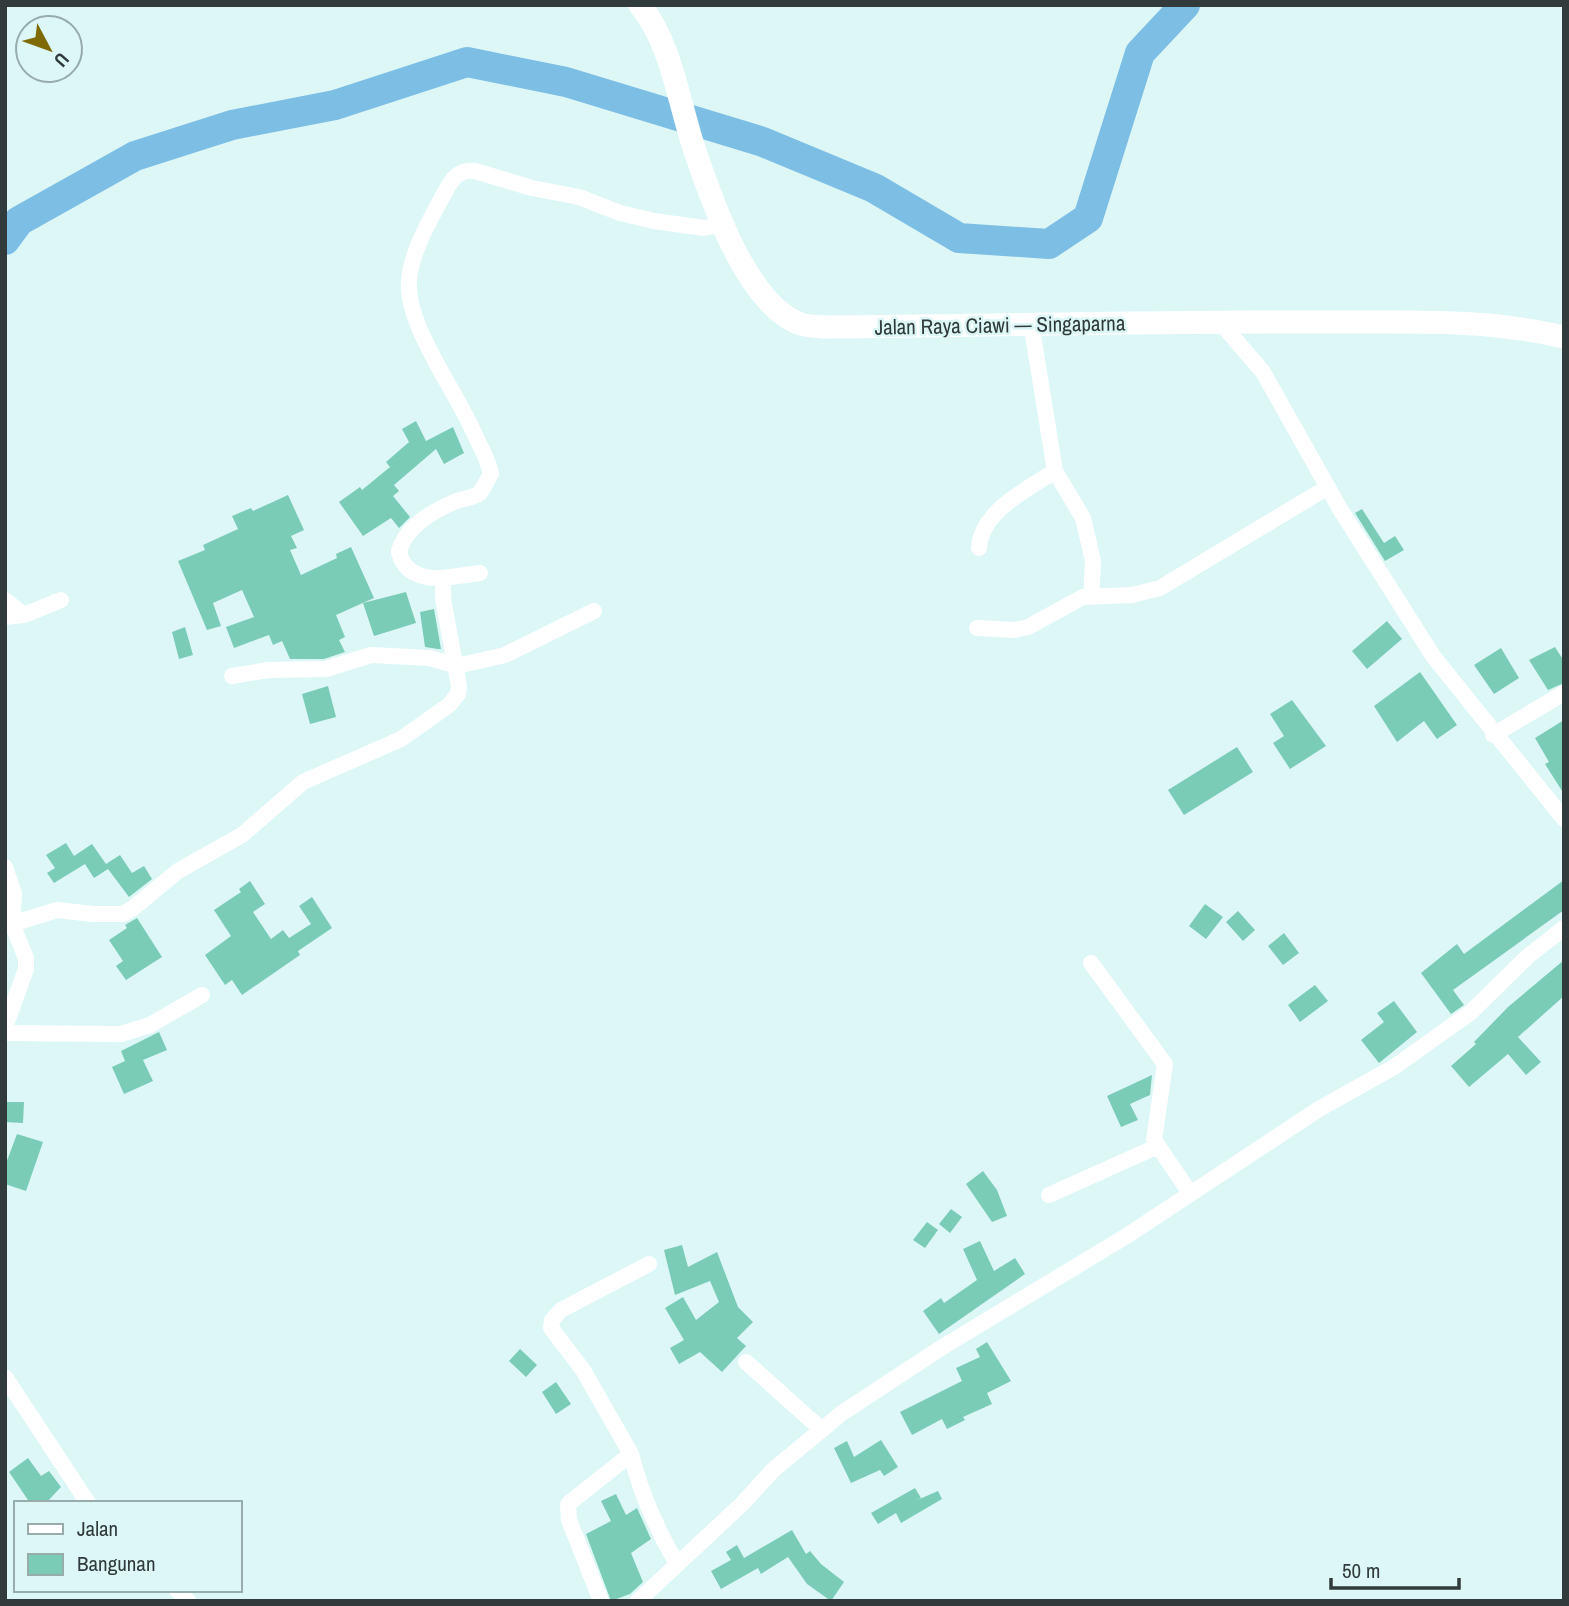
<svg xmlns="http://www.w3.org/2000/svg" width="1569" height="1606" viewBox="0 0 1569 1606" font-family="'Archivo Narrow',sans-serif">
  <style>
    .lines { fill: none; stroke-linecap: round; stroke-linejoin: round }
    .river { stroke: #7dbee4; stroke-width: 30 }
    .building { fill: #7bccb7 }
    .minor { stroke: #fff; stroke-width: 16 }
    .secondary { stroke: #fff; stroke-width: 23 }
    .labels { text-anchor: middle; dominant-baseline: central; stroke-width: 5; stroke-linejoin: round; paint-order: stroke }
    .street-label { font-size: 21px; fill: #313b3b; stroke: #ddf7f7 }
  </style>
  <rect width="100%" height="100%" fill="#ddf7f7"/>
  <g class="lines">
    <path class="river" d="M5 240 19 221 135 156 232 125 335 105 467 62 566 82 763 142 874 188 959 238 1049 244 1088 218 1140 53 1185 5"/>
  </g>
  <path class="building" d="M416 421 426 441 453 427 464 453 444 464 436 449 394 485 399 491 393 496 410 517 399 528 391 518 363 536 339 502 360 487 362 490 390 467 386 462 409 442 402 429Z
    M288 495 304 530 291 536 297 548 290 550 301 575 337 558 336 554 351 547 374 598 336 615 345 637 339 640 345 652 324 659H290L282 641 273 645 269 635 234 648 226 627 254 617 242 590 213 603 221 626 207 630 178 561 205 550 203 545 238 529 232 516 251 508 253 511Z
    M1362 509 1384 543 1395 536 1404 550 1385 561 1355 513Z
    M406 592 416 623 374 636 363 603Z
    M434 609 441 649H438L425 647 420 612Z
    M1387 621 1402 639 1367 669 1352 651Z
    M185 627 193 655 179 659 172 632Z
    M1555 647 1564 661V683L1548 690 1529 660Z
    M1501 648 1519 678 1494 694 1474 665Z
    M1420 672 1457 725 1437 739 1424 721 1397 742 1374 706Z
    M328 686 336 717 310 724 302 694Z
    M1292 700 1326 746 1290 769 1273 743 1284 736 1270 714Z
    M1564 720V794L1545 764 1549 762 1535 738Z
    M1237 747 1253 772 1184 815 1168 790Z
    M66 843 74 856 92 844 106 864 120 855 132 873 144 866 152 879 129 897 108 869 94 878 85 864 54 883 47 873 55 868 46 855Z
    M1564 880V910L1453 990 1464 1005 1451 1014 1421 973 1457 944 1464 954Z
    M250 881 265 904 253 912 271 939 283 930 289 938 311 924 299 906 312 897 332 928 298 951 300 955 242 995 232 980 225 985 205 955 231 936 214 910 241 892 239 889Z
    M1205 904 1223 917 1206 939 1189 926Z
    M1238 911 1255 930 1243 941 1226 922Z
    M137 918 162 957 126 980 116 966 123 961 109 940 127 928 125 925Z
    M1284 933 1299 953 1283 965 1268 946Z
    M1564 960V996L1518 1037 1541 1062 1526 1075 1508 1054 1469 1087 1451 1066 1476 1044 1474 1042 1508 1007Z
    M1315 985 1328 1001 1300 1022 1288 1005Z
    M1394 1001 1417 1032 1379 1063 1361 1040 1384 1022 1377 1013Z
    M159 1032 167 1050 143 1060 153 1081 124 1094 112 1067 125 1061 121 1051Z
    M1152 1075 1150 1095 1130 1104 1138 1120 1121 1127 1107 1096Z
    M5 1102H24L23 1123 5 1122Z
    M17 1134 43 1142 26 1191 5 1184V1166Z
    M983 1171 997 1190 1007 1216 992 1222 966 1184Z
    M951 1209 962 1217 950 1233 939 1224Z
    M927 1222 938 1230 925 1248 913 1240Z
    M980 1241 994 1271 1015 1258 1025 1274 939 1334 923 1311 941 1298 944 1303 977 1280 963 1249Z
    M682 1245 688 1267 717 1252 738 1307 753 1322 737 1338 746 1346 722 1372 700 1352 679 1364 670 1348 684 1340 665 1308 683 1297 696 1320 719 1302 710 1281 675 1295 664 1250Z
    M987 1342 1011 1381 987 1393 992 1404 963 1417 965 1420 947 1429 942 1419 912 1435 900 1412 962 1381 956 1368 980 1357 976 1349Z
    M520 1349 537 1365 526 1377 509 1361Z
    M556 1382 571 1404 556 1414 542 1392Z
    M881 1440 898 1467 884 1476 880 1470 851 1483 834 1448 847 1441 854 1457Z
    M28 1458 41 1476 49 1471 61 1487 46 1503H30L9 1472Z
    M915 1488 921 1498 915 1501 938 1491 942 1499 901 1523 896 1513 878 1524 871 1513Z
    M616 1494 626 1515 637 1508 651 1539 631 1553 643 1582 630 1594 611 1601 586 1534 611 1521 601 1501Z
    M792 1530 806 1554 810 1551 821 1564 844 1582 831 1601 807 1584 788 1557 761 1574 758 1568 721 1589 711 1571 731 1560 726 1552 737 1545 744 1558Z"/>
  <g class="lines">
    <path class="minor" d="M1220 322 1263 372 1340 509 1433 656 1564 819
      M1031 323 1055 471 1083 518 1093 561 1091 597
      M979 548C981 511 1028 489 1055 471
      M443 578 480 573
      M5 600 24 615
      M5 617 24 615 61 600
      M977 628 1014 630 1028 627 1083 597 1132 595 1160 588 1328 487
      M232 676 268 670 326 669 371 655 430 658 457 666 505 655 594 611
      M1493 735 1564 693
      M5 867 14 894 12 924
      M1091 963 1165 1064 1154 1140 1190 1193
      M5 1027 26 969V958L12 924 57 910 93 914H123L132 909 178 871 242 835 303 782 401 739 449 705 458 694 459 686 443 599V578C424 579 404 574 399 552 404 528 433 511 454 502 463 498 472 499 480 493L491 474C488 459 481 448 475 435 457 393 411 332 409 289 407 261 426 227 439 203 448 187 454 168 475 171L532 188 579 197 620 213 654 221 704 228 724 224
      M5 1033 121 1034 150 1025 202 995
      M1049 1195 1156 1147
      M746 1362 821 1429
      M5 1377 88 1503
      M631 1454C641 1495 656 1528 677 1564
      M177 1590 188 1601
      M601 1601 569 1520 568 1504 631 1454 583 1370 551 1328 552 1320 561 1310 649 1264
      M638 1601 743 1503 773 1470 842 1413 941 1348 1128 1235 1319 1109 1394 1067 1470 1013 1527 957 1564 928"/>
    <path class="secondary" d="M640 5C673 46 679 106 696 154 713 204 747 302 798 323 806 327 816 326 824 327 986 326 1149 321 1311 322 1395 323 1482 317 1564 337"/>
  </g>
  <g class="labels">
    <g class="street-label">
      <text transform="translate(1000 325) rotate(-1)">Jalan Raya Ciawi — Singaparna</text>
    </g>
  </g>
  <rect width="1569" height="1606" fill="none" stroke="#313b3b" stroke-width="14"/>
  <rect x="14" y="1501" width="228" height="91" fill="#ddf7f7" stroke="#98acac" stroke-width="2"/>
  <rect x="28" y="1524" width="35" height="10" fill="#ffffff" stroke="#98acac" stroke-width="2"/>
  <text x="77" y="1536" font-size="21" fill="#313b3b">Jalan</text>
  <rect x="28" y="1554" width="35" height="21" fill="#7bccb7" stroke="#98acac" stroke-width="2"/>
  <text x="77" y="1571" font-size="21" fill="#313b3b">Bangunan</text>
  <g transform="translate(49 49) rotate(131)"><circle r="33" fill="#ddf7f7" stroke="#98acac" stroke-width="2"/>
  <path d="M0-5L12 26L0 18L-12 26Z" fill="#7e6b04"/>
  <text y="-10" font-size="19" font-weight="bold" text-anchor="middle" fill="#313b3b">U</text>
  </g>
  <path d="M1331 1578v10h128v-10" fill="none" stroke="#313b3b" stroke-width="3.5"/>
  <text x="1342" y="1578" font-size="21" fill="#313b3b" stroke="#ddf7f7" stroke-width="5" paint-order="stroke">50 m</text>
</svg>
